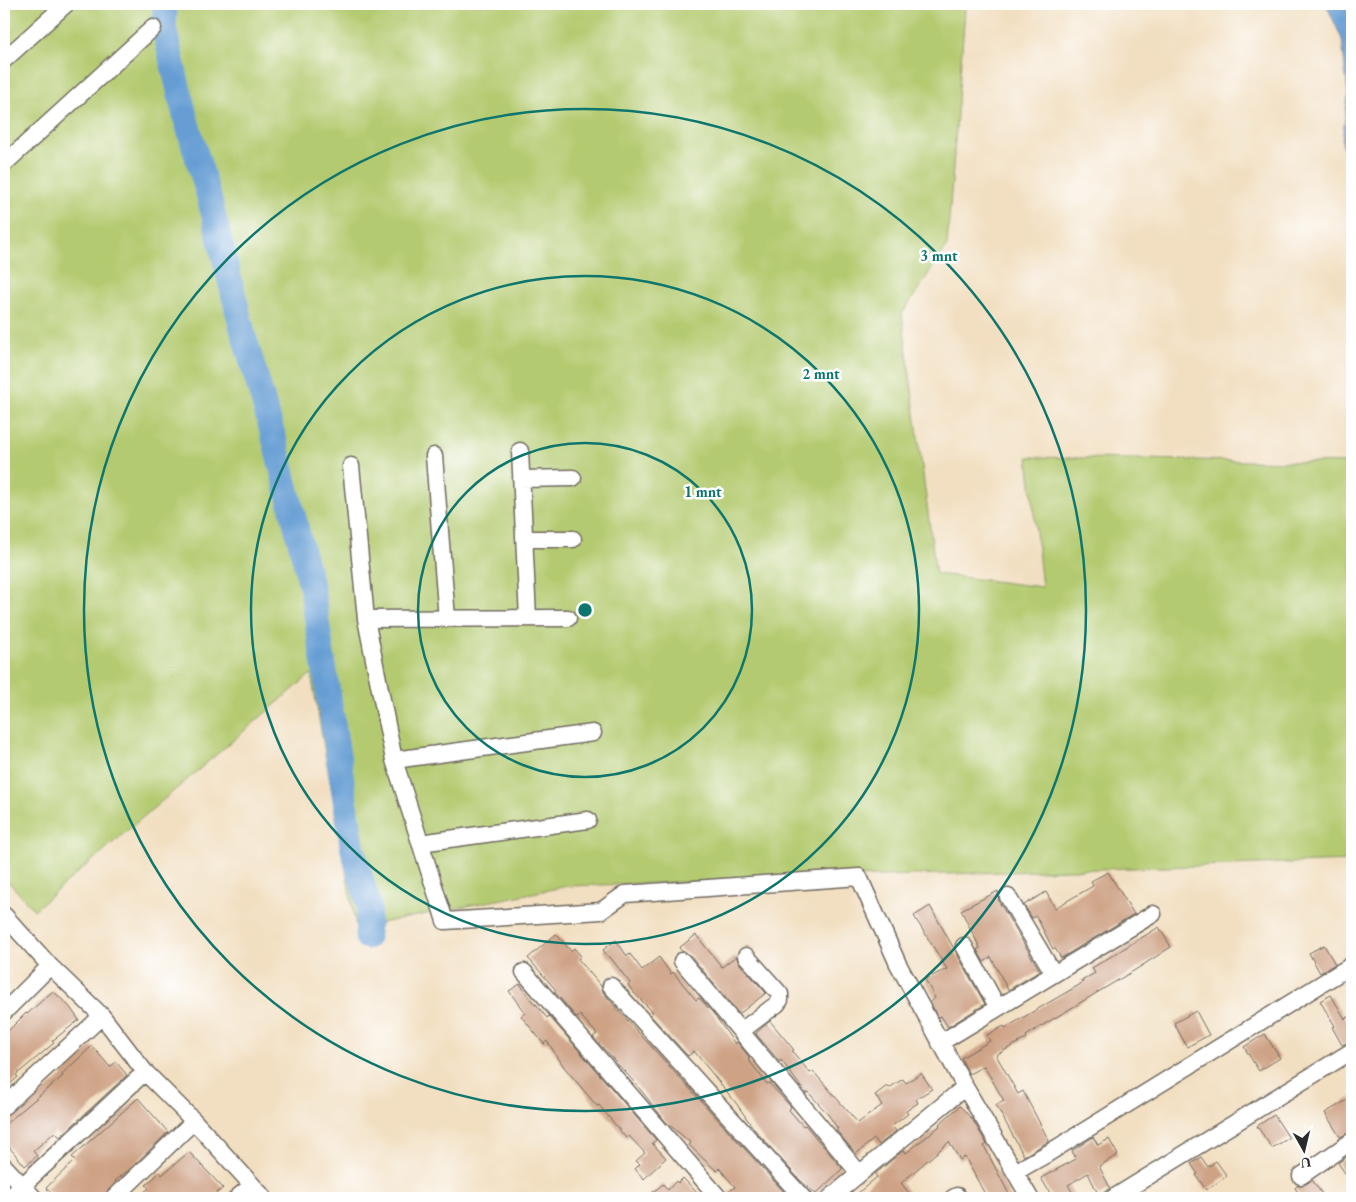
<svg xmlns="http://www.w3.org/2000/svg" width="1356" height="1202" viewBox="0 0 1356 1202" font-family="'EB Garamond',serif">
  <style>
    .green { fill: #b4ca6f; stroke: #707a4d }
    .water { fill: #669ed4; stroke: #486480 }
    .lines { fill: none; stroke-linecap: round; stroke-linejoin: round }
    .river { stroke: #669ed4; stroke-width: 25 }
    .building { fill: #cea285 }
    .minor-casing { stroke: #716a60; stroke-width: 19 }
    .minor { stroke: #fff; stroke-width: 16 }
    .ring { fill: none; stroke: #0f766e; stroke-width: 2.5 }
    .centre { fill: #0f766e; stroke: #fff; stroke-width: 2.5 }
    .ring-label { font-size: 15px; text-anchor: middle; font-weight: bold; fill: #0f766e; stroke: #fff; stroke-width: 5; stroke-linejoin: round; paint-order: stroke }
  </style>
  <rect width="100%" height="100%" fill="#fff"/>
  <filter id="ink" filterUnits="userSpaceOnUse"><feTurbulence type="fractalNoise" baseFrequency=".02" numOctaves="2"/><feDisplacementMap in="SourceGraphic" scale="10" xChannelSelector="R" yChannelSelector="G"/><feConvolveMatrix kernelMatrix="1 2 1 2 8 2 1 2 1" color-interpolation-filters="sRGB"/></filter>
  <filter id="wash" filterUnits="userSpaceOnUse"><feTurbulence type="fractalNoise" baseFrequency=".0096" numOctaves="4" result="noise"/><feDisplacementMap in="SourceGraphic" scale="20" xChannelSelector="R" yChannelSelector="G"/><feGaussianBlur stdDeviation="1.12" result="paint"/><feColorMatrix in="noise" values="0 0 0 0 0 0 0 0 0 0 0 0 0 0 0 0 0 1.4 0 .05"/><feComposite in="paint" operator="in"/></filter>
  <g filter="url(#wash)">
    <rect width="100%" height="100%" fill="#f2dfc1"/>
    <path class="green" d="M4 4H961L965 9 947 246 902 314 936 574 1042 587 1028 457 1352 463V861L568 886 356 928 311 674 34 910 4 877Z"/>
    <path class="water" d="M1326 4H1352V200L1342 141 1348 96 1342 39Z"/>
    <g class="lines">
      <path class="river" d="M164 4 165 9 164 28 186 120 209 197 242 329 274 438 312 590 353 850 369 906 367 937"/>
    </g>
    <g id="blocks">
      <path class="building" d="M1108 872 1134 914 1061 958 1055 948 1053 949 1036 916 1032 918 1024 905 1046 892 1055 908 1093 886 1091 881Z
        M998 891 999 902 1040 971 1008 990 991 957 984 962 977 950 980 948 961 910Z
        M930 906 985 1004 948 1027 941 1016 938 1017 930 1002 935 998 925 979 947 969 914 916Z
        M1159 927 1171 947 1135 970 1038 1028 1026 1036 1027 1038 996 1055 1018 1094 1023 1091 1049 1141 1024 1156 996 1105 1004 1101 984 1066 969 1074 961 1058 990 1041 987 1035 1004 1026 1005 1028 1079 985 1083 982 1081 981 1095 973 1092 968Z
        M556 934 571 951 574 948 581 956 578 959 601 986 603 992 617 1009 784 1192V1193L779 1198H729L727 1193 735 1187 719 1168 717 1171 709 1164 689 1145 691 1143 666 1122 636 1084 593 1037 597 1034 580 1015 577 1018 554 991 556 990 528 958Z
        M696 935 722 967 736 956 739 963 766 993 739 1014 690 955 682 951 679 948Z
        M616 940 627 956 630 954 642 970 659 957 671 974 673 972 696 1000 699 998 713 1013 735 1044 737 1042 750 1058 748 1059 767 1084 769 1083 791 1107 789 1110 803 1126 805 1125 842 1168V1169L816 1194 800 1180 754 1129 736 1103 694 1051 688 1056 650 1015 653 1012 633 992 628 985 630 983 610 957H608L603 950Z
        M1324 945 1335 964 1320 973 1309 953Z
        M520 984 535 1005 536 1004 547 1018 549 1016 656 1140 652 1143 666 1158 644 1179 635 1169 640 1164 636 1161 645 1153 629 1136 626 1138 599 1105 597 1106 564 1067 547 1041 544 1044 521 1016 525 1013 509 991Z
        M53 991 69 1006 79 1020 52 1041 54 1043 16 1075 18 1077 9 1085 7 1083 4 1086V1035L26 1013 27 1014Z
        M1331 995 1345 1019 1352 1015V1040L1342 1045 1332 1027 1335 1026 1320 1001Z
        M1196 1011 1209 1035 1187 1047 1174 1023Z
        M770 1021 794 1050 792 1051 810 1073 813 1071 858 1123 882 1105 875 1095 887 1086 889 1088 903 1079 906 1083 921 1073 932 1089 916 1099 918 1103 906 1111 908 1114 892 1126 896 1131 879 1145 874 1139 856 1154 836 1130 838 1129 827 1113 808 1092 806 1094 781 1060 780 1062 756 1034V1033Z
        M1265 1034 1280 1058 1259 1071 1244 1047Z
        M92 1046 110 1067 116 1062 127 1075 60 1137 55 1132 33 1151 37 1156 25 1166 4 1141V1125L63 1076 62 1074Z
        M1352 1097V1131L1340 1137 1325 1113Z
        M138 1098 168 1132 131 1168 115 1181 116 1182 101 1198H57L46 1188 75 1160 72 1157Z
        M960 1106 972 1119 987 1144 984 1146 1011 1198H987L965 1157 960 1160 949 1142 901 1183 913 1198H852L877 1177 875 1174 904 1150 906 1153 940 1126 939 1124Z
        M1274 1115 1289 1138 1272 1148 1257 1126Z
        M1093 1137 1098 1145 1109 1139 1118 1155 1099 1166 1110 1188 1099 1196 1088 1173 1068 1185 1076 1198H1053L1041 1178 1076 1159 1072 1151Z
        M189 1152 223 1188 211 1198H137L149 1188 146 1185 160 1172 162 1175Z
        M1352 1153V1183L1338 1163Z
        M1201 1157 1208 1167 1216 1161 1227 1176 1206 1190 1196 1175 1198 1174 1191 1164Z
        M683 1178 702 1198H646L663 1184 668 1190 676 1181 678 1183Z
        M1312 1180 1325 1198H1302L1295 1188 1298 1185 1306 1184Z"/>
    </g>
  </g>
  <g filter="url(#ink)">
    <use href="#blocks" fill-opacity="0" stroke="#716a60" stroke-width="1"/>
    <g class="lines">
      <defs>
        <path id="minor" d="M4 60 66 4
          M4 164 153 28
          M520 451 528 618
          M434 456 447 619
          M351 466 366 619 394 760 445 921 601 911 625 894 859 877 898 964 965 1087 830 1198
          M521 479 573 478
          M524 539H573
          M366 619 568 618
          M394 760 593 733
          M420 843 588 820
          M1008 897 1054 974
          M4 915 50 966 102 1016 145 1072 194 1121 264 1198
          M964 946 998 1008
          M682 961 859 1173
          M524 972 719 1198
          M611 986 803 1198
          M4 1012 50 966
          M741 1031 777 1004 780 1000V994L746 956
          M940 1043 1153 914
          M965 1087 1030 1198
          M4 1106 102 1016
          M4 1166 34 1198
          M1015 1172 1047 1154 1352 965
          M1301 1176 1352 1141
          M9 1198 145 1072
          M114 1198 194 1121
          M237 1198 252 1185
          M953 1198 957 1196
          M1113 1198 1352 1051"/>
      </defs>
      <use href="#minor" class="minor-casing"/>
      <use href="#minor" class="minor"/>
    </g>
  </g>
  <g class="ring">
    <circle cx="585" cy="610" r="167"/>
    <circle cx="585" cy="610" r="334"/>
    <circle cx="585" cy="610" r="501"/>
  </g>
  <circle cx="585" cy="610" r="8" class="centre"/>
  <g class="ring-label">
    <text x="939" y="261">3 mnt</text>
    <text x="821" y="379">2 mnt</text>
    <text x="703" y="497">1 mnt</text>
  </g>
  <rect width="1356" height="1202" fill="none" stroke="#fff" stroke-width="20"/>
  <g transform="translate(1304 1150) rotate(172)" stroke="#ffffff" stroke-width="4" paint-order="stroke">
  <path d="M0-4L9 19L0 12L-9 19Z" fill="#2b2b2b"/>
  <text y="-8" font-size="14" font-weight="bold" text-anchor="middle" fill="#2b2b2b">U</text>
  </g>
</svg>
